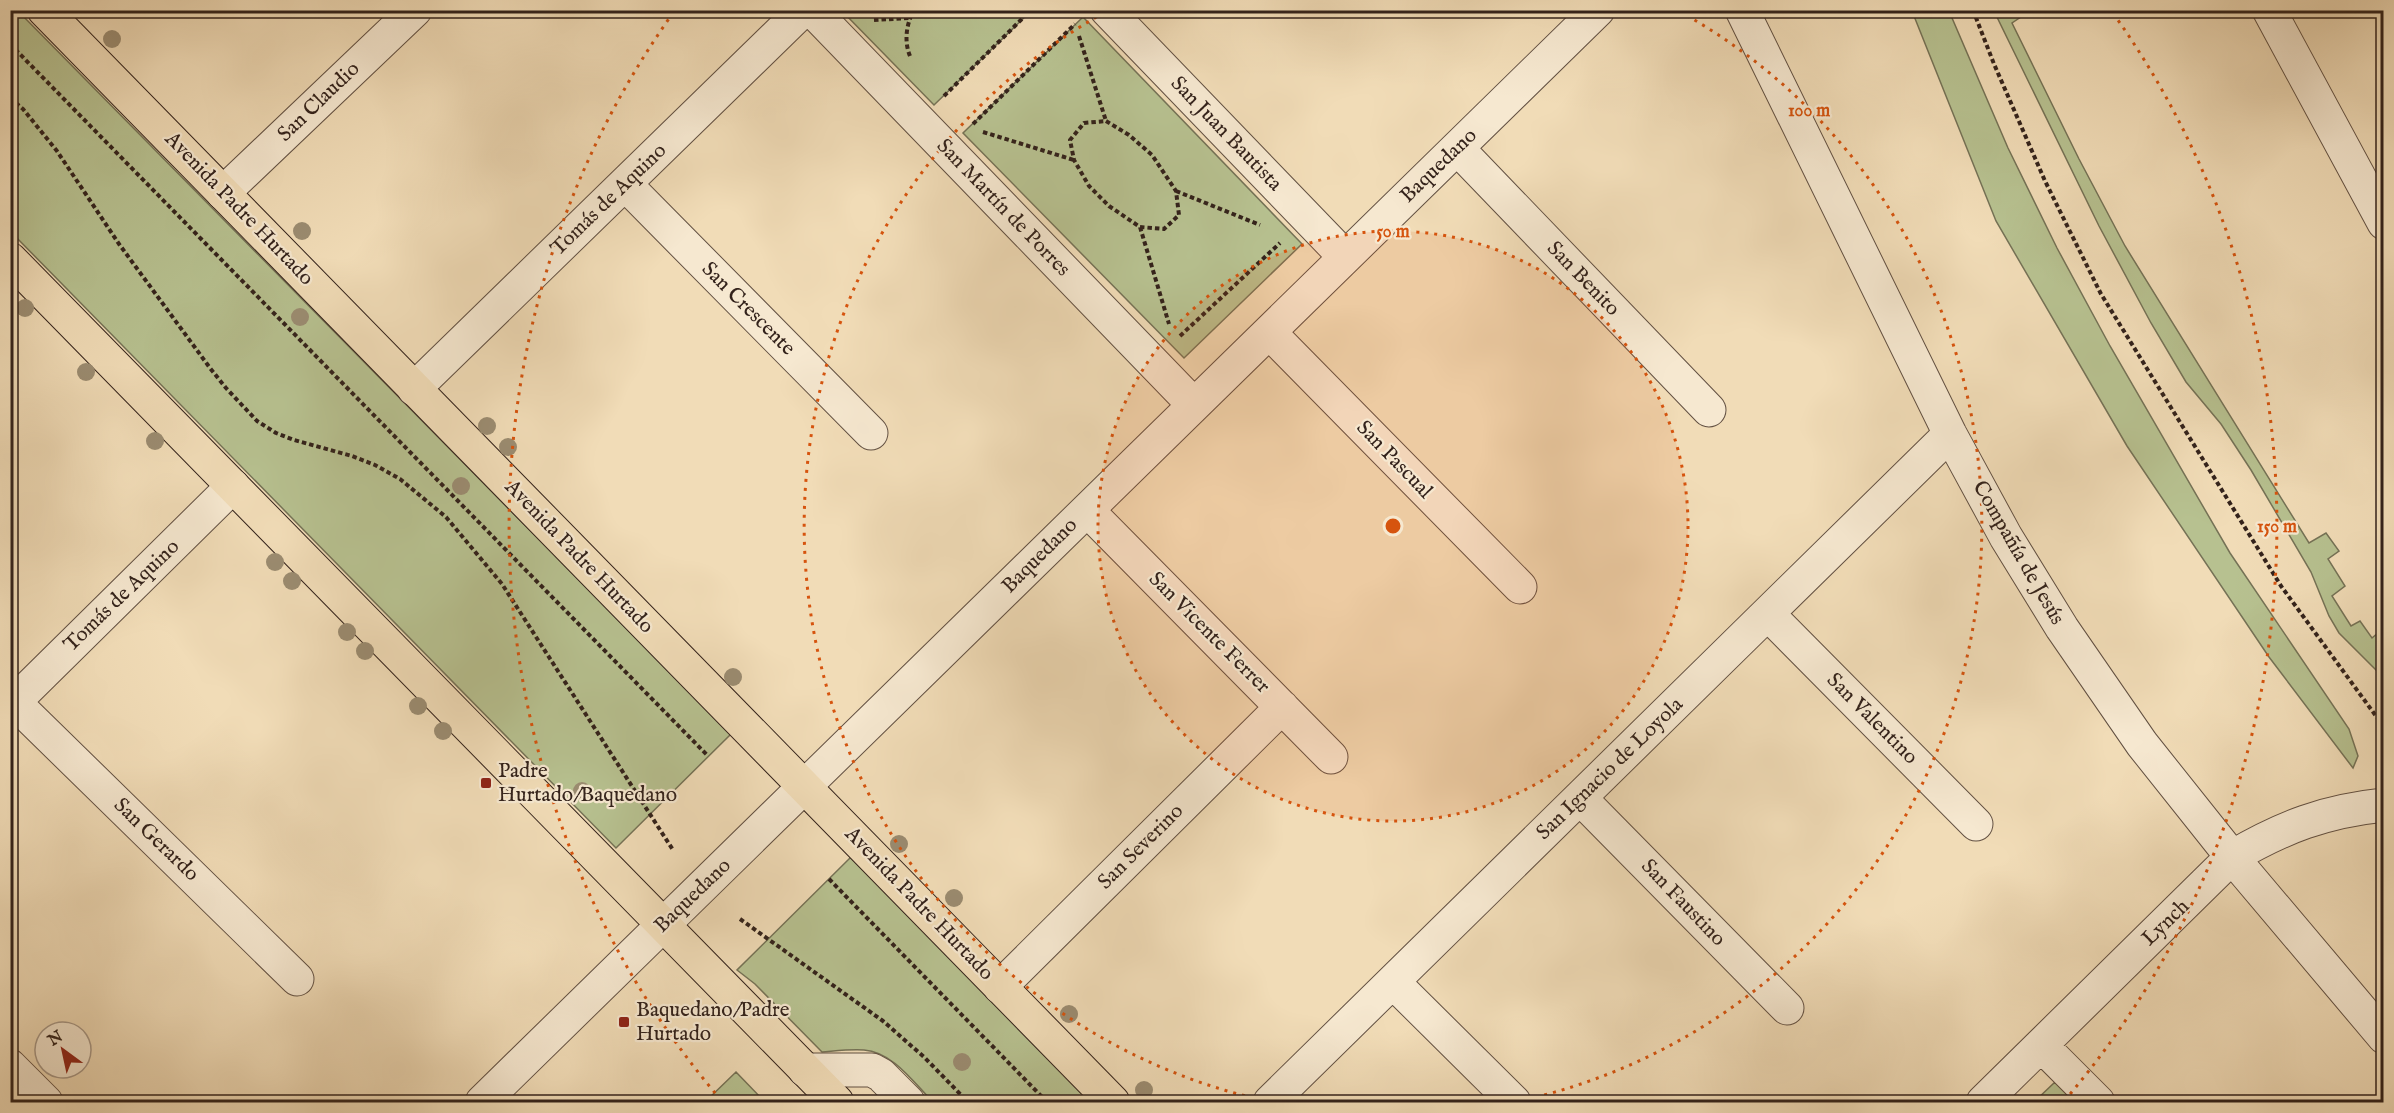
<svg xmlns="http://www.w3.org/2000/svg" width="2394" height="1113" viewBox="0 0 2394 1113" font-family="'IM FELL English',serif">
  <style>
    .green { fill: #b7c190; stroke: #757256; stroke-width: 1.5 }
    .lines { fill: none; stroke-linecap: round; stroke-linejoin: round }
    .minor-casing { stroke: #625042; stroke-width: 35 }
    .major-casing { stroke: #33221b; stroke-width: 35 }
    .path { stroke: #33221b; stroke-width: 4; stroke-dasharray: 4.5 3; stroke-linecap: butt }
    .minor { stroke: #f6e8d0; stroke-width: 33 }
    .major { stroke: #f1dcb7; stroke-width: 33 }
    .tree { fill: #9b8c71 }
    .ring { fill: none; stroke: #d6540e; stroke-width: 3; stroke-dasharray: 3 6 }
    .poi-dot { fill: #8f2418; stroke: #f6e8d0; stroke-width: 2 }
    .labels { text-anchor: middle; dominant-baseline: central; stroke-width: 4.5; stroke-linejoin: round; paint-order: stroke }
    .street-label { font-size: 21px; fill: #33221b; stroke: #f6e8d0 }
    .poi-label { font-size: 21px; fill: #33221b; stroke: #f6e8d0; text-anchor: start }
    .centre { fill: #d6540e; stroke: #f6e8d0; stroke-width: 3 }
    .ring-label { font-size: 18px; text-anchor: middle; font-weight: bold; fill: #d6540e; stroke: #f6e8d0; stroke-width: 4.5; stroke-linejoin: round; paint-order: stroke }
  </style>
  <rect width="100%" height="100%" fill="#f1dcb7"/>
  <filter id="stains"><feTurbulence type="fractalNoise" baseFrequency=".00333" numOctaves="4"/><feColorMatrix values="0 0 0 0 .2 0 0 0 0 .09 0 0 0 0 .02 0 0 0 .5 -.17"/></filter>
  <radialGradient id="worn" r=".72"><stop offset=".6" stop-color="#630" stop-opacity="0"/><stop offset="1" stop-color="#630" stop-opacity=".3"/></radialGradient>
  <path class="green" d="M10 11H18L731 734 616 848 11 232Z
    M842 11H1031L934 105Z
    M1912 11H1949L2008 148 2057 248 2110 346 2230 553 2349 729 2358 756 2353 768 2269 657 2127 446 1996 221Z
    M1994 11H2025L2027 13 2012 23 2079 159 2125 246 2309 543 2326 533 2339 551 2328 559 2345 586 2332 596 2351 626 2360 621 2372 638 2378 633 2383 642V677L2339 633 2329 616 2311 572 2251 470 2221 424 2186 382 2151 323 2099 226Z
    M1083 17 1302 244 1184 358 963 133Z
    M852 856 1093 1102H933C914 1083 893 1052 864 1050 850 1049 835 1051 822 1052L755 984 737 970Z
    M736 1072 765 1102H705Z
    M2055 1082 2075 1102H2034Z"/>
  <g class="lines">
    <defs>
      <path id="minor" d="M812 10 1194 405
        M1107 10 1345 257
        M1742 10 1950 434 2006 537 2062 628 2142 744 2232 857 2384 1037
        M2269 10 2384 223
        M1457 148 1709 410
        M625 184 871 433
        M223 193 415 10
        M1269 332 1520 587
        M414 389 803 10
        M1087 510 1331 757
        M1768 614 1976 824
        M14 702 297 979
        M10 706 233 486
        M1580 798 1787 1008
        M1393 982 1514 1102
        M1000 987 1282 707
        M2041 1045 2098 1102
        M10 1066 46 1102
        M805 1070H872L881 1075 908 1102
        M482 1102 1598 10
        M1270 1102 1950 434
        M1983 1102 2232 857C2283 827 2325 811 2384 805"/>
      <path id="major" d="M44 10 1113 1102
        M10 259 837 1102"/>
    </defs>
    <use href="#minor" class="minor-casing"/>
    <use href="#major" class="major-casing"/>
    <path class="path" d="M1973 10 1994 64 2045 181 2101 294 2281 586 2384 727
      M874 20 910 18
      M1079 36 1106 121
      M10 44 708 756
      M910 56C904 42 906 24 914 10
      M944 96 1031 10
      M10 98 23 109 57 151 119 244 210 368 226 388 257 421 276 433 294 440 352 456 375 465 400 479 446 517 502 584 673 850
      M1106 121 1129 135 1152 155 1176 191 1179 215 1164 229 1140 227 1109 206 1089 186 1074 160 1070 140 1084 123Z
      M973 124 1075 24
      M983 132 1074 160
      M1176 191 1260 225
      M1140 227 1169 324
      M1180 336 1280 243
      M829 879 1047 1102
      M740 919 883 1021 924 1057 968 1102"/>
    <use href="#minor" class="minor"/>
    <use href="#major" class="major"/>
  </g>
  <g class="tree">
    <circle cx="112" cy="39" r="9"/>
    <circle cx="302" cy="231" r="9"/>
    <circle cx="25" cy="308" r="9"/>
    <circle cx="300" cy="317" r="9"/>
    <circle cx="86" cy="372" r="9"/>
    <circle cx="487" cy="426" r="9"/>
    <circle cx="155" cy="441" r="9"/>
    <circle cx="508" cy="447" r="9"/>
    <circle cx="461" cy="486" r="9"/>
    <circle cx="275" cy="562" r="9"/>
    <circle cx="292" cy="581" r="9"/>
    <circle cx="347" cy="632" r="9"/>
    <circle cx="365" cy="651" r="9"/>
    <circle cx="733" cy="677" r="9"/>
    <circle cx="418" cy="706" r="9"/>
    <circle cx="443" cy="731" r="9"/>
    <circle cx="582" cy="791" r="9"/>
    <circle cx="899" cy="844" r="9"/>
    <circle cx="954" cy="898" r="9"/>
    <circle cx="1069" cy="1014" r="9"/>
    <circle cx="962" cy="1062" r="9"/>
    <circle cx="1144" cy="1090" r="9"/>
  </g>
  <circle cx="1393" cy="526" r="295" fill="#d6540e" fill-opacity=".12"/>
  <g class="ring">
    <circle cx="1393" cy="526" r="295"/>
    <path d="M1271 1102A589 589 0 0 1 1107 11M1679 11A589 589 0 0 1 1515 1102"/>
    <path d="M721 1100A884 884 0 0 1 673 13M2113 13A884 884 0 0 1 2065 1100"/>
  </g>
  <g class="poi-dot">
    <rect x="480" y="777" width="12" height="12" rx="3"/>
    <rect x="618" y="1016" width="12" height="12" rx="3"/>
  </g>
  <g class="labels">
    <g class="street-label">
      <text transform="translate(319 102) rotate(-44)">San Claudio</text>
      <text transform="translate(1226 134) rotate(46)">San Juan Bautista</text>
      <text transform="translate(1439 166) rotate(-44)">Baquedano</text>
      <text transform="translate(609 200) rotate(-44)">Tomás de Aquino</text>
      <text transform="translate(1003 208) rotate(46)">San Martín de Porres</text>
      <text transform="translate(239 209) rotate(46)">Avenida Padre Hurtado</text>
      <text transform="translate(1583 279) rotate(46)">San Benito</text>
      <text transform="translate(748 309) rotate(45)">San Crescente</text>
      <text transform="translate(1394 460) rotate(46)">San Pascual</text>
      <text transform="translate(2018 553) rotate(60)">Compañía de Jesús</text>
      <text transform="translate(1040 556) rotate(-45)">Baquedano</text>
      <text transform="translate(579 557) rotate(46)">Avenida Padre Hurtado</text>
      <text transform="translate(122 596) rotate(-44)">Tomás de Aquino</text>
      <text transform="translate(1209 633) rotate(45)">San Vicente Ferrer</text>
      <text transform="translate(1872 719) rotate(45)">San Valentino</text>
      <text transform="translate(1610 769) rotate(-44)">San Ignacio de Loyola</text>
      <text transform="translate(156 840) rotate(44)">San Gerardo</text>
      <text transform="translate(1141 847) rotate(-45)">San Severino</text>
      <text transform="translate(693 896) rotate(-44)">Baquedano</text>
      <text transform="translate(1683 903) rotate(46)">San Faustino</text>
      <text transform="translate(919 904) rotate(46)">Avenida Padre Hurtado</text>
      <text transform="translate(2166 923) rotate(-44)">Lynch</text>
    </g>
    <g class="poi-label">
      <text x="498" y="771">Padre<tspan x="498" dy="24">Hurtado/Baquedano</tspan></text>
      <text x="636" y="1010">Baquedano/Padre<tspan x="636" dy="24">Hurtado</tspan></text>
    </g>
  </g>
  <circle cx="1393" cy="526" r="9" class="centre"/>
  <g class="ring-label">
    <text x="1809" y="116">100 m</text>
    <text x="1393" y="237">50 m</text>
    <text x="2277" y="532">150 m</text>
  </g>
  <rect width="2394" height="1113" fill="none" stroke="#f1dcb7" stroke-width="36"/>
  <rect x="12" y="12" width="2370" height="1089" fill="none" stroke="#33221b" stroke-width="3"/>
  <rect x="18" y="18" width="2358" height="1077" fill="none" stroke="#33221b" stroke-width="1.5"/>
  <g transform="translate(63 1050) rotate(327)"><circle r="28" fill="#f6e8d0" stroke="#a89988" stroke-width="1.5"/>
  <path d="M0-4.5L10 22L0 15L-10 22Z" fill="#8f2418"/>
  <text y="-9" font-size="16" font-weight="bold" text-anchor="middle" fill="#33221b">N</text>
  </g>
  <rect width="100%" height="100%" filter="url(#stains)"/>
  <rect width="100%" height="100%" fill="url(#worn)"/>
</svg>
